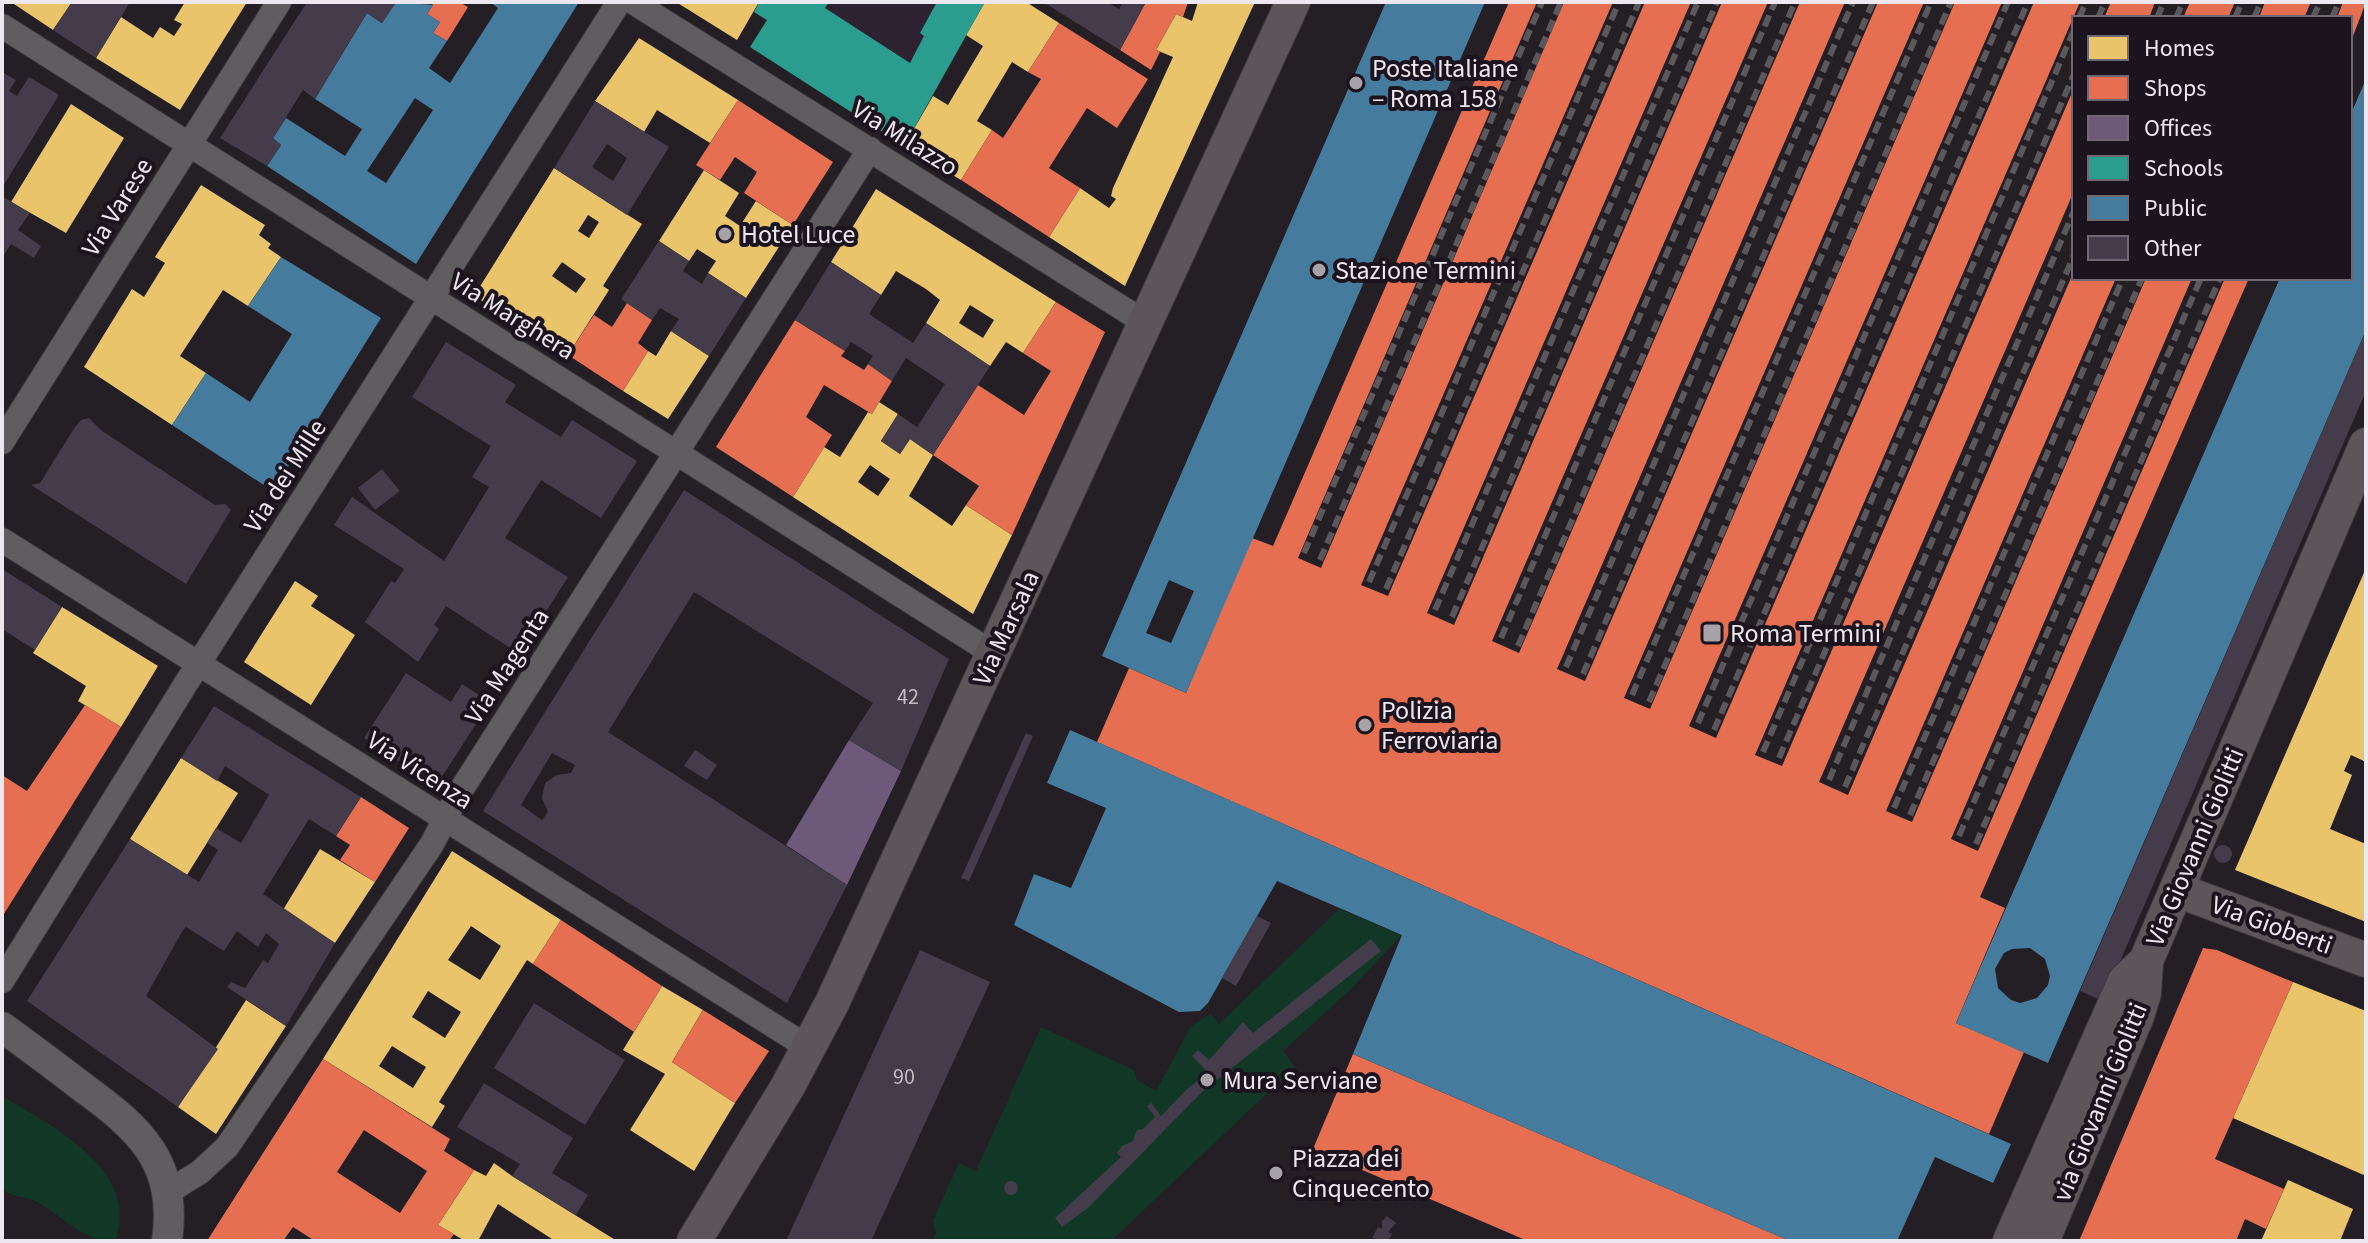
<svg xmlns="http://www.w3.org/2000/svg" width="2368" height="1243" viewBox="0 0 2368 1243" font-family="'Source Sans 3',sans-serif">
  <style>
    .built { fill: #2d2232 }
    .green { fill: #113826 }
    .homes { fill: #e9c46a; fill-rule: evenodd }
    .shops { fill: #e76f51; fill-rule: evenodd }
    .offices { fill: #6d597a }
    .schools { fill: #2a9d8f }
    .public { fill: #457b9d; fill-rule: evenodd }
    .building { fill: #443c4a; fill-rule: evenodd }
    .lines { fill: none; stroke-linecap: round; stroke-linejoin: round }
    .minor-casing { stroke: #3d393f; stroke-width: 26 }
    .tertiary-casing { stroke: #3d393f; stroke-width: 32 }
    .secondary-casing { stroke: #3d393f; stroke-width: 36 }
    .minor { stroke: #605d61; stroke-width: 24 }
    .tertiary { stroke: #605d61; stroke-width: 30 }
    .secondary { stroke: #5c565b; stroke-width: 34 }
    .rail { stroke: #5b585c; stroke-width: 6; stroke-dasharray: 12 6; stroke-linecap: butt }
    .poi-dot { fill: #a6a2a8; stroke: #1b131e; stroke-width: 3 }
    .labels { text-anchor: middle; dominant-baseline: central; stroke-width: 8; stroke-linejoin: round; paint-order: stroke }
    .number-label { font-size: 22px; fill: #c3bdc6 }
    .poi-label { font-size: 26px; fill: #ede8ef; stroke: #1b131e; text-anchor: start }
    .street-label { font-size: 26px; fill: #ede8ef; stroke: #1b131e }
  </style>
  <rect width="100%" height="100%" fill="#231f25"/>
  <path class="built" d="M759 2H985L904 146 754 12Z"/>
  <path class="green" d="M1339 909 1402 935 1349 991 1283 1051 1295 1067 1111 1241H933L936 1233 933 1220 959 1163 976 1171 1041 1027 1134 1070 1137 1080 1156 1091 1191 1026 1211 1014 1219 1024Z
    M2 1096C50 1125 142 1170 115 1241 81 1241 65 1217 37 1202 24 1195 16 1199 2 1189Z"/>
  <path class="homes" d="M11 2H72L53 30Z
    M185 2H247L180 110 96 58 121 17 153 38 160 27 174 36 182 24 174 20Z
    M676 2H759L737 40Z
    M985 2H1026L1059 23 1028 72 1012 62 977 121 992 130 961 180 904 146 933 96 948 105 983 46 966 35Z
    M1198 2H1255L1125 286 1049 237 1080 188 1109 208 1116 199 1111 196 1113 188 1173 57 1156 50 1176 14 1192 21Z
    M639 38 738 100 710 143 657 110 644 132 595 101Z
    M71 104 124 138 66 233 11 202Z
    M554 168 642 224 603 286 609 290 568 355 474 296ZM588 215 599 222 589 238 578 231ZM562 262 586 279 576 293 552 276Z
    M704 170 739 193 725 216 740 226 756 201 793 225 746 298 708 273 716 261 697 249 689 261 659 241Z
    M201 185 265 225 259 235 271 244 268 248 281 257 248 306 223 290 180 356 206 373 172 425 84 367 132 289 144 297 165 263 155 257Z
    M876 189 1056 302 1023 353 1006 342 990 366 926 323 940 300 926 289 896 271 881 295 831 262ZM970 305 994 320 983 338 959 323Z
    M671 331 709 356 668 419 623 391 648 351 656 356Z
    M879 402 898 414 881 441 900 454 910 439 933 455 909 496 952 526 966 505 1012 535 973 614 793 497 824 447 840 457 868 412 872 414ZM870 465 890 479 878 496 858 482Z
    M2366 568V762L2351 755 2344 771 2352 775 2330 829 2366 844V922L2235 870Z
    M295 581 318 596 311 606 355 635 311 705 244 662Z
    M62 607 158 666 121 727 78 701 86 686 33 653Z
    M181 758 238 793 187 875 130 839Z
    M320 849 375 882 335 943 283 910Z
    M452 851 561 920 533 964 527 960 505 995 439 1102 445 1106 432 1127 323 1059ZM471 926 501 946 480 980 448 960ZM428 991 461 1012 445 1038 412 1017ZM392 1046 426 1067 413 1088 379 1066Z
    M2293 982 2366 1011V1176L2233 1118Z
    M662 986 703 1010 672 1062 735 1103 694 1171 630 1130 665 1074 623 1050Z
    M246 1000 286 1026 216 1134 178 1107Z
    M494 1163 512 1176 617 1241H555L498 1204 478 1241H465L438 1225 474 1170 486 1176Z
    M2288 1180 2353 1209 2340 1241H2261Z"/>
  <path class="shops" d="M429 2H459L468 7 447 41 433 33 440 22 427 14 433 5Z
    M1146 2H1188L1183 17 1176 14 1156 50 1160 52 1151 70 1120 50Z
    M1509 2H1537L1298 558 1321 568 1564 2H1613L1361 585 1388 596 1645 2H1691L1427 613 1454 625 1722 2H1768L1492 641 1519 653 1800 2H1845L1557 669 1585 681 1878 2H1924L1624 698 1650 709 1955 2H2002L1689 726 1716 738 2034 2H2080L1755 755 1782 766 2074 88V191L1819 782 1848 795 2074 271V278H2116L1886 811 1912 822 2146 278H2192L1951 839 1978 851 2225 278H2249L1980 897 2005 908 1956 1023 2024 1052 1989 1134 1097 742 1129 668 1186 693 1252 538 1273 546Z
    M2111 2H2155L2149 18H2104Z
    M2190 2H2235L2228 18H2183Z
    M2265 2H2311L2304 18H2259Z
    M2343 2H2366L2350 44V18H2337Z
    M1059 23 1148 79 1117 128 1087 108 1049 168 1080 188 1049 237 961 180 992 130 1003 138 1041 79 1028 72Z
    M738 100 833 162 793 225 744 193 757 172 735 157 720 180 696 165Z
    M1056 302 1105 332 1012 535 966 505 979 486 933 455 978 385 1024 415 1051 371 1023 353Z
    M627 303 652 320 638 343 648 351 623 391 568 355 594 315 612 327Z
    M795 320 845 351 841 356 864 370 868 364 892 381 872 414 824 385 806 417 832 435 793 497 716 447Z
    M85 705 121 727 2 917V775L27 791Z
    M361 797 409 828 375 882 340 860 350 845 336 836Z
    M561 920 662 986 634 1032 533 964Z
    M2203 948 2217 950 2293 982 2215 1159 2284 1189 2266 1229 2245 1219 2236 1241H2079Z
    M703 1010 769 1051 735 1103 672 1062Z
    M1353 1054 1416 1081 1790 1241H1528L1367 1172 1313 1149Z
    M323 1059 450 1139 444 1151 474 1170 438 1225 454 1234 449 1241H315L293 1227 283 1241H207ZM364 1130 427 1171 400 1213 337 1172Z"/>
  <path class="offices" d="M849 740 901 771 847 885 786 845Z"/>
  <path class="schools" d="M759 2H829L825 8 910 63 924 36 920 33 937 2H985L904 146 750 47 767 20 754 12Z"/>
  <path class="public" d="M396 2 433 5 427 14 440 22 433 33 447 41 429 68 450 83 498 8 490 2H579L416 264 267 166 281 145 273 138 286 118 345 156 362 129 315 99 367 13 382 23ZM415 98 433 110 386 183 367 171Z
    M1386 2H1485L1186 693 1102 656ZM1169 580 1194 591 1171 643 1146 633Z
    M2366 79V330L2048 1063 1956 1023 2280 278H2350V116ZM2030 948 2045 959 2050 976 2048 985 2037 998 2020 1003 2011 1000 1998 988 1995 969 2004 953 2012 949Z
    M281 257 381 318 273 491 172 425 206 373 250 402 292 334 248 306Z
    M1070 730 2011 1144 1993 1183 1935 1157 1897 1241H1790L1353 1054 1402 935 1277 881 1208 1003 1200 1011 1179 1012 1014 925 1034 874 1071 888 1106 808 1047 783Z"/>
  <path class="building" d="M72 2H130L96 58 53 30Z
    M307 2H396L382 23 367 13 315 99 303 90 273 138 281 145 267 166 220 138Z
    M1043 2H1107L1119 9 1123 2H1146L1120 50Z
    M2 72 16 80 9 91 17 96 29 77 59 95 2 188Z
    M595 101 669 147 627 215 554 168ZM607 144 627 158 613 181 592 167Z
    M2 196 30 213 18 230 41 246 34 258 11 244 2 258Z
    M659 241 689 261 683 271 702 284 708 273 746 298 709 356 671 331 679 319 660 308 652 320 621 299Z
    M831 262 881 295 869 314 913 343 926 323 990 366 933 455 910 439 900 454 881 441 898 414 917 427 945 384 906 358 892 381 868 364 873 356 851 342 845 351 795 320Z
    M2366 330V391L2103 1001 2080 991Z
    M446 342 516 385 505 402 561 437 572 420 637 461 601 518 541 480 505 538 568 577 519 654 446 606 434 625 439 629 418 662 365 622 391 581 395 583 404 569 334 525 352 497 444 561 489 487 472 477 491 446 412 397Z
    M89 418 102 431 215 505 225 504 231 510 186 584 31 485 40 483 75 427 81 420Z
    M382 469 400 491 375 510 358 488Z
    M684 490 949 659 901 771 849 740 873 703 694 592 608 732 847 885 787 1003 483 811ZM552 753 575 765 571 773 557 775 545 783 542 798 548 812 542 820 521 805Z
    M2 569 62 607 35 650 2 629Z
    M406 673 451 702 462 684 490 702 436 786 364 738Z
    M214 706 361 797 336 836 309 819 263 894 335 943 286 1026 227 987 231 982 245 988 263 960 268 963 279 944 266 933 258 947 237 931 224 951 186 927 183 930 146 996 218 1049 178 1107 27 1001 130 839 199 882 218 850 207 843 216 828 241 843 269 795 225 766 217 781 181 758Z
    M1026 733 1033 736 969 881 961 878Z
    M695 750 717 765 707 780 684 766Z
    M2214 854a9 9 0 1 1 18 0a9 9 0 1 1-18 0Z
    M1257 916 1271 923 1236 986 1222 978Z
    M1371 939 1381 951 1205 1089 1089 1207 1062 1227 1055 1218 1121 1157 1117 1153 1122 1146 1133 1141 1137 1130 1143 1129 1155 1117 1147 1106 1151 1103 1161 1116 1188 1088 1209 1073 1192 1056 1198 1050 1209 1060 1243 1022 1253 1033Z
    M920 950 990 982 871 1241H786Z
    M534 1003 625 1060 585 1125 494 1068Z
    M484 1083 573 1138 552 1173 588 1195 576 1215 512 1176 520 1164 457 1127Z
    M1004 1188a7 7 0 1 1 14 0a7 7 0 1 1-14 0Z
    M1387 1216 1396 1223 1388 1232 1392 1234 1388 1241 1372 1238 1378 1227 1382 1229V1221Z"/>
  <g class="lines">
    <defs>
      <path id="minor" d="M633 2 1146 323
        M2 26 994 654
        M2 442 279 2
        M2 540 809 1048
        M2 981 185 685 619 2
        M168 1192 200 1172 227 1147 432 844 456 798 870 149"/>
      <path id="tertiary" d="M2 1027C28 1046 55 1066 81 1086 140 1129 178 1162 167 1241"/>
      <path id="secondary" d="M2177 890 2366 960
        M694 1241 788 1086 832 1003 1293 2
        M2010 1241 2125 981 2146 961 2366 445
        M2042 1241 2137 1016 2144 993 2146 961"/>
    </defs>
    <use href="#minor" class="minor-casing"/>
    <use href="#tertiary" class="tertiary-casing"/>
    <use href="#secondary" class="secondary-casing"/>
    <use href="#minor" class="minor"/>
    <use href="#tertiary" class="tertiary"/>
    <use href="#secondary" class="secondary"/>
    <path class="rail" d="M2079 18 2086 2
      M2098 18 2105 2
      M2157 18 2164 2
      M2176 18 2183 2
      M2235 18 2242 2
      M2254 18 2261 2
      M2313 18 2320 2
      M2332 18 2339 2
      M1304 553 1542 2
      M1320 560 1561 2
      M1369 582 1619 2
      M1386 589 1639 2
      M1435 610 1698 2
      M1452 617 1717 2
      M1501 638 1775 2
      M1518 646 1795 2
      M1566 667 1853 2
      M1583 674 1873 2
      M1632 695 1931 2
      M1649 702 1951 2
      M1698 723 2008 2
      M1714 730 2028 2
      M1763 752 2074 30
      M1779 758 2074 74
      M1829 780 2074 211
      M1845 787 2074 255
      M1894 808 2123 278
      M1910 815 2142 278
      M1959 836 2201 278
      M1976 844 2220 278"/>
  </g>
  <g class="poi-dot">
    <circle cx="1356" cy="83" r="8"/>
    <circle cx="725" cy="234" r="8"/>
    <circle cx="1319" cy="270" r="8"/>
    <rect x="1702" y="623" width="20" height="20" rx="4"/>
    <circle cx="1365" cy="725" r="8"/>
    <circle cx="1207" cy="1080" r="8"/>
    <circle cx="1276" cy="1173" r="8"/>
  </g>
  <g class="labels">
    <g class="number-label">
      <text x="908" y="697">42</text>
      <text x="904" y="1077">90</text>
    </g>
    <g class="poi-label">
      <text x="1372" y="68">Poste Italiane<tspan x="1372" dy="30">– Roma 158</tspan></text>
      <text x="741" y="234">Hotel Luce</text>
      <text x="1335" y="270">Stazione Termini</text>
      <text x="1730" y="633">Roma Termini</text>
      <text x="1381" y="710">Polizia<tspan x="1381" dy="30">Ferroviaria</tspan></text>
      <text x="1223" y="1080">Mura Serviane</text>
      <text x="1292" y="1158">Piazza dei<tspan x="1292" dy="30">Cinquecento</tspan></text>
    </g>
    <g class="street-label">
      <text transform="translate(905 138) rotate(32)">Via Milazzo</text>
      <text transform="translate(117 207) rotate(-58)">Via Varese</text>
      <text transform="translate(513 316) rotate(32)">Via Marghera</text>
      <text transform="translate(285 476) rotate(-57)">Via dei Mille</text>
      <text transform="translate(1006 628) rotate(-65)">Via Marsala</text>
      <text transform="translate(507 666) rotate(-57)">Via Magenta</text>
      <text transform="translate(420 770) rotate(33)">Via Vicenza</text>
      <text transform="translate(2195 847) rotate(-67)">Via Giovanni Giolitti</text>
      <text transform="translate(2272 925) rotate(20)">Via Gioberti</text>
      <text transform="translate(2100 1102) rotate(-68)">via Giovanni Giolitti</text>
    </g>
  </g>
  <rect width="2368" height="1243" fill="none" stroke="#ede8ef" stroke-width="8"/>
  <rect x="2072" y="16" width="280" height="264" fill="#1b131e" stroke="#6f6872" stroke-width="2"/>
  <rect x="2088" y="36" width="40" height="24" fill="#e9c46a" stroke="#6f6872" stroke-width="2"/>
  <text x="2144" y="56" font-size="24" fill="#ede8ef">Homes</text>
  <rect x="2088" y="76" width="40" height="24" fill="#e76f51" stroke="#6f6872" stroke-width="2"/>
  <text x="2144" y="96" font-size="24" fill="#ede8ef">Shops</text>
  <rect x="2088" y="116" width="40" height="24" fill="#6d597a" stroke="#6f6872" stroke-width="2"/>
  <text x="2144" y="136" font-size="24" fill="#ede8ef">Offices</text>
  <rect x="2088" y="156" width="40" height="24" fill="#2a9d8f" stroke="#6f6872" stroke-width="2"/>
  <text x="2144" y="176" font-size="24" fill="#ede8ef">Schools</text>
  <rect x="2088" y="196" width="40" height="24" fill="#457b9d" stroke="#6f6872" stroke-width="2"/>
  <text x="2144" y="216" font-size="24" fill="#ede8ef">Public</text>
  <rect x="2088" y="236" width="40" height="24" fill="#443c4a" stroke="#6f6872" stroke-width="2"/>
  <text x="2144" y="256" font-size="24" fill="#ede8ef">Other</text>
</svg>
